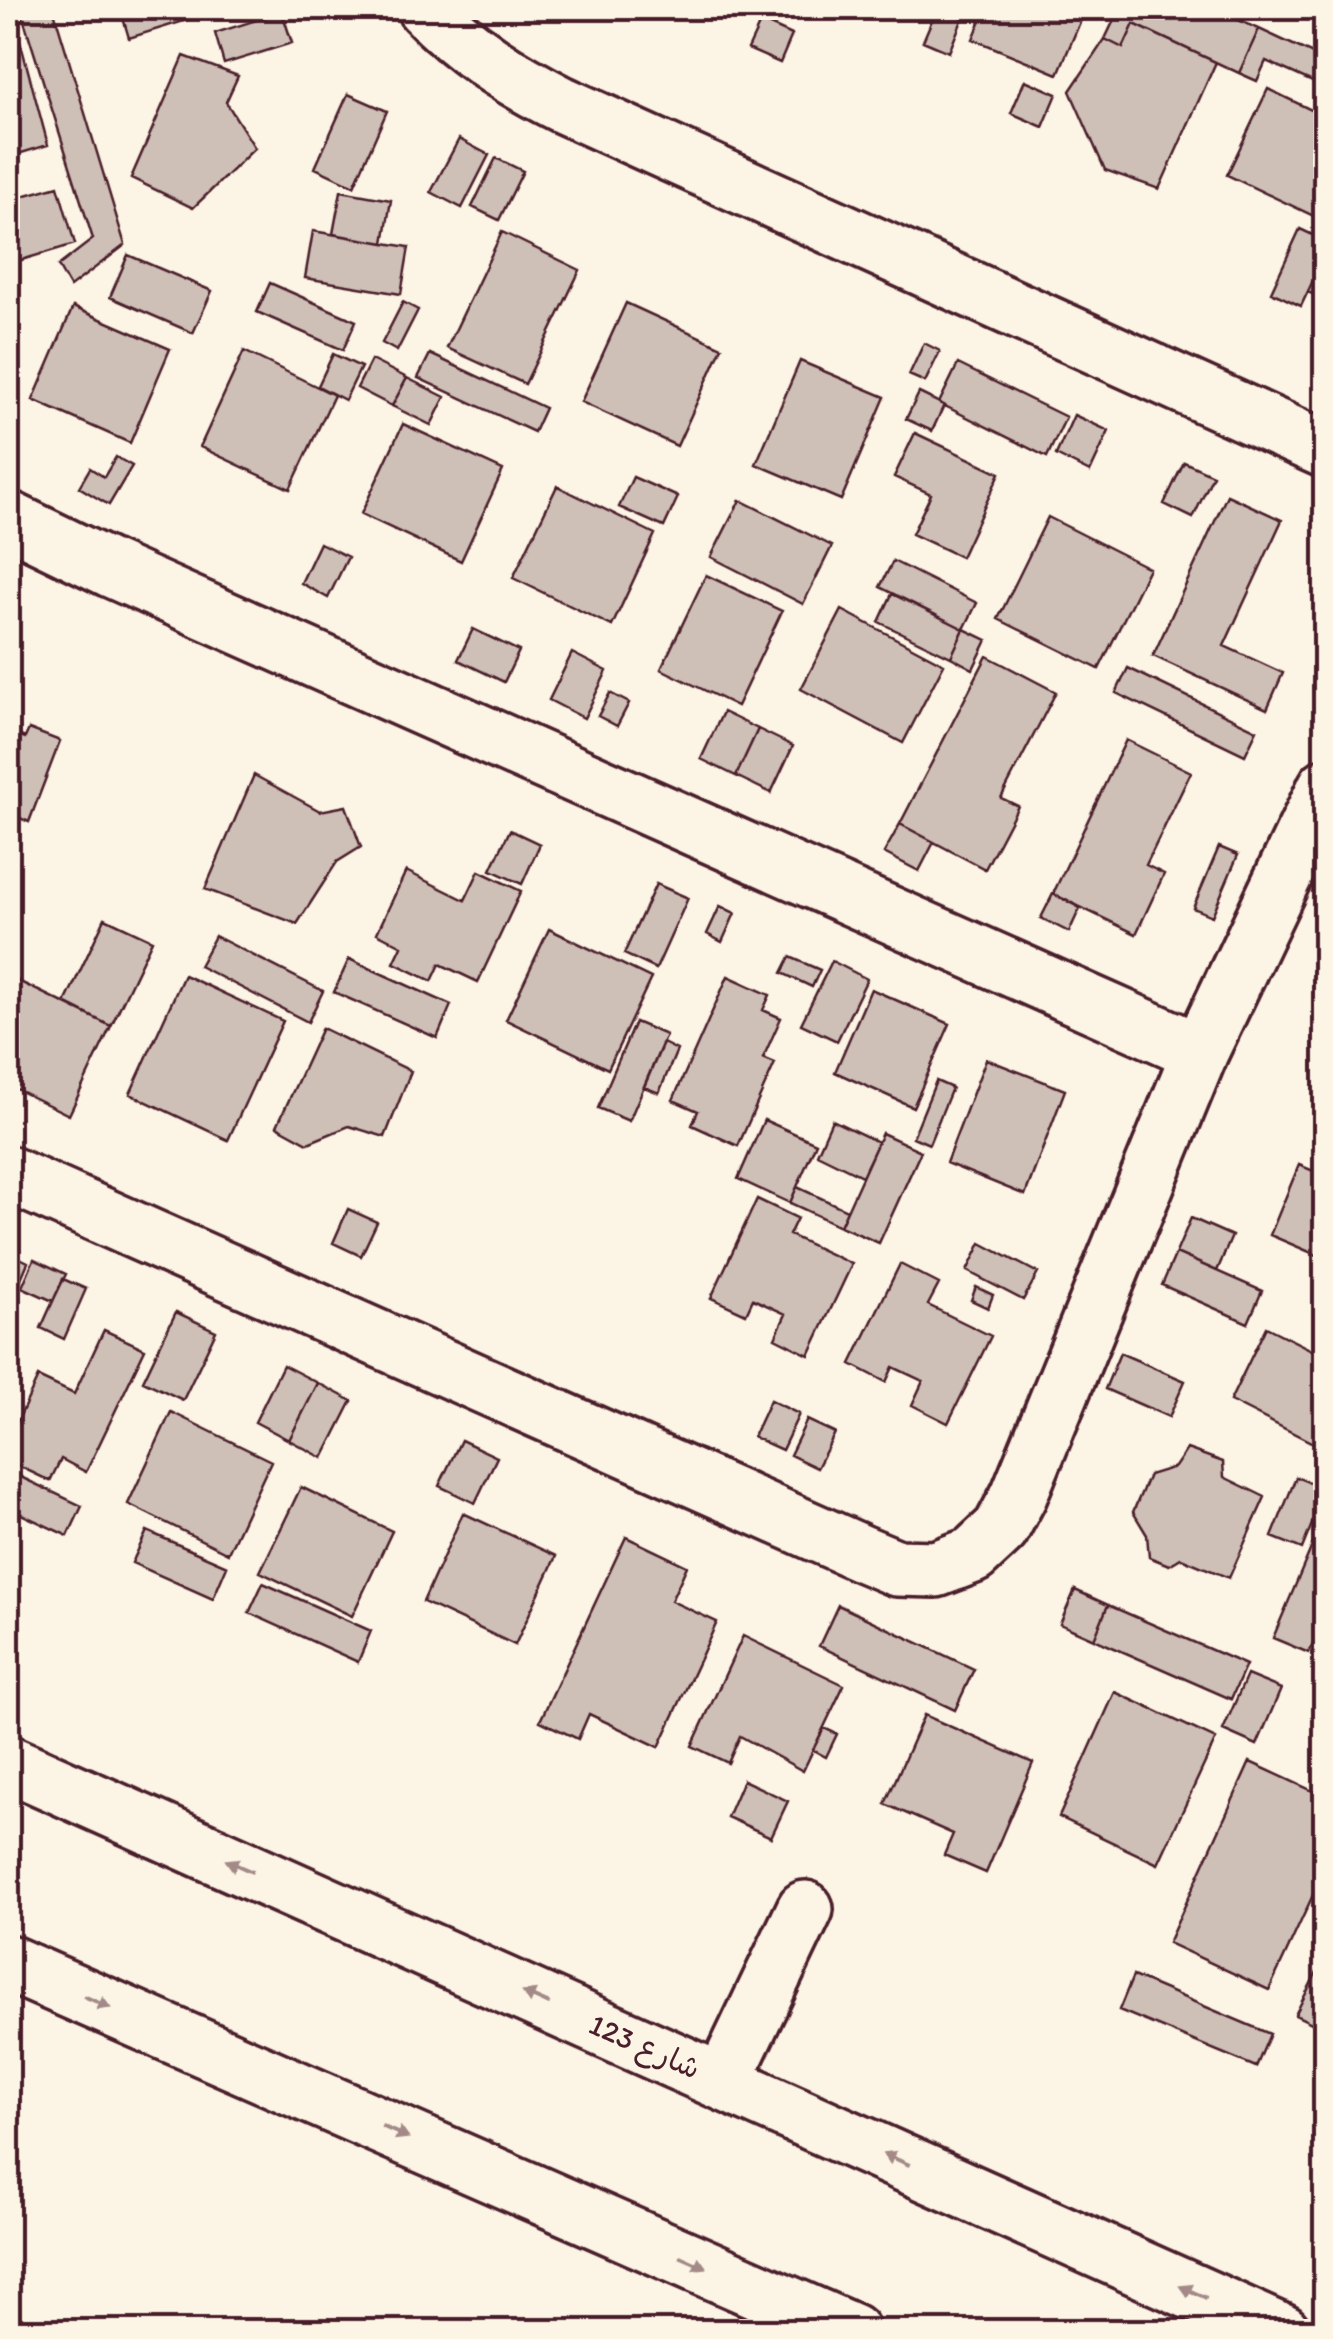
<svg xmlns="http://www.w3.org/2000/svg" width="1333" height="2339" viewBox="0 0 1333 2339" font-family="Itim,'Playpen Sans Arabic',sans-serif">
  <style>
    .building { fill: #cfc0b7; stroke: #4a1f2b; stroke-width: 2.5 }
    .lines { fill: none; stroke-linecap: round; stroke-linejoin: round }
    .minor-casing { stroke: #4a1f2b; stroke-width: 62 }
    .major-casing { stroke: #4a1f2b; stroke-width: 62 }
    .minor { stroke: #fcf5e5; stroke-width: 55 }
    .major { stroke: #fcf5e5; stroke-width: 55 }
    .oneway { fill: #a38a88 }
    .labels { text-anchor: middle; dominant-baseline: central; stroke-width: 8; stroke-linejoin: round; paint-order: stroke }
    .street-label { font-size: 30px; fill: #4a1f2b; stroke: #fcf5e5 }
  </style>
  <rect width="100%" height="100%" fill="#fcf5e5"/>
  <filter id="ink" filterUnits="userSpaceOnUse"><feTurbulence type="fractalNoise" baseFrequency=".01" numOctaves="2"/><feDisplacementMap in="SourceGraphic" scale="20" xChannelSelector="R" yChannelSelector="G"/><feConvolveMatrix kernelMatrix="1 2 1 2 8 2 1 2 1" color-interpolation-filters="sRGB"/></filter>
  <g filter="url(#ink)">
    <path class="building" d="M20 8H53L125 245 70 287 58 266 93 239Z
      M120 8H190L194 18 129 38Z
      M937 8H967L949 52 923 41Z
      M986 8H1086L1058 74 973 39Z
      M1102 8H1211L1259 29 1239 73 1134 24 1123 48 1105 39 1114 20 1099 13Z
      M282 12 292 43 224 64 215 33Z
      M761 21 792 35 780 63 748 49Z
      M1134 24 1216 62 1159 189 1105 170 1070 91 1105 39 1123 48Z
      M1259 29 1326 60V88L1266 61 1257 81 1239 73Z
      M19 37 48 145 8 157V40Z
      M184 56 238 76 226 102 255 148 193 208 131 178Z
      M1025 80 1057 94 1043 127 1011 113Z
      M1268 89 1326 117V214L1322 220 1227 175Z
      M348 94 387 111 354 186 315 168Z
      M459 139 489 155 462 208 431 192Z
      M496 158 523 171 499 220 472 207Z
      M58 186 75 244 8 264V200Z
      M341 191 391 200 384 243 333 234Z
      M1300 229 1326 241V253L1301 306 1271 292Z
      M313 231 409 247 401 294 305 278Z
      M502 232 580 270 525 384 447 348Z
      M128 255 212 291 193 333 110 297Z
      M1323 258 1326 259V300L1308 292Z
      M270 283 356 321 343 350 257 312Z
      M403 302 418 310 397 351 382 343Z
      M626 303 722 347 677 446 581 402Z
      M73 307 170 349 130 443 33 400Z
      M924 343 940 351 925 382 909 375Z
      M244 351 334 395 290 489 200 447Z
      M333 354 361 367 345 400 318 386Z
      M430 354 545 408 534 432 418 378Z
      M371 360 407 378 392 406 357 388Z
      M800 361 885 397 841 500 756 464Z
      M958 364 1066 417 1047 457 939 403Z
      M407 378 445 397 431 425 392 406Z
      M919 393 944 405 932 431 906 419Z
      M1074 415 1109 431 1090 472 1056 455Z
      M403 424 503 470 461 561 361 514Z
      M915 433 1000 473 961 557 912 534 931 494 894 477Z
      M116 457 132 466 109 505 79 487 90 468 104 477Z
      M1184 462 1213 475 1193 518 1164 504Z
      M633 477 678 497 664 527 619 507Z
      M557 486 655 534 612 626 513 578Z
      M1227 495 1282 520 1224 646 1283 673 1267 709 1153 656Z
      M740 500 832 546 803 604 711 557Z
      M1048 517 1149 568 1099 669 998 619Z
      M320 543 348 557 328 598 301 583Z
      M893 561 977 603 964 629 880 587Z
      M706 575 782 611 737 706 661 669Z
      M892 594 964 629 951 657 879 622Z
      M842 610 944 664 903 743 801 689Z
      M473 629 519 651 504 682 458 660Z
      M964 629 987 640 973 669 951 657Z
      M572 653 607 671 584 718 549 700Z
      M987 656 1056 692 1001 798 1018 806 985 869 900 824Z
      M1128 668 1257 730 1245 755 1116 693Z
      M610 693 629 703 617 726 598 716Z
      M723 712 758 729 736 776 701 759Z
      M29 729 60 741 29 822 8 813V731L25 738Z
      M758 729 793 746 771 793 736 776Z
      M1126 740 1191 772 1146 865 1164 874 1136 934 1053 894Z
      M254 775 320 811 346 806 361 847 337 862 297 924 205 889Z
      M900 824 934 842 919 871 884 853Z
      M510 830 540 844 522 884 491 870Z
      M1219 847 1238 855 1212 916 1193 908Z
      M406 871 465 900 479 871 521 891 478 982 440 964 432 981 394 963 402 946 377 933Z
      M656 884 688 898 656 969 624 954Z
      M1053 894 1080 908 1069 932 1041 918Z
      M720 906 735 913 722 942 707 934Z
      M105 918 152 940 111 1026 65 1003Z
      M549 929 651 978 608 1069 506 1020Z
      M215 936 323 991 308 1022 199 966Z
      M790 957 820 970 812 987 782 973Z
      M349 959 451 1005 437 1038 334 992Z
      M832 961 867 979 837 1041 801 1024Z
      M184 975 283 1021 228 1140 130 1094Z
      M728 976 770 995 763 1010 781 1018 763 1058 775 1063 738 1146 692 1125 698 1111 673 1100Z
      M16 980 111 1026 69 1115 8 1085V999Z
      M871 989 950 1024 913 1107 835 1072Z
      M635 1022 666 1035 629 1121 598 1108Z
      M322 1028 411 1071 385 1137 349 1126 308 1143 277 1126Z
      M663 1043 677 1050 659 1093 644 1087Z
      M986 1059 1065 1090 1025 1195 946 1163Z
      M936 1081 952 1088 929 1144 913 1137Z
      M1326 1097V1124L1315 1119Z
      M764 1120 816 1143 790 1203 738 1179Z
      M832 1120 878 1142 862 1176 817 1154Z
      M882 1133 921 1151 879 1243 840 1226Z
      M1299 1165 1326 1176V1259L1270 1235Z
      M797 1187 847 1210 840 1226 790 1203Z
      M757 1199 797 1218 789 1235 852 1264 809 1355 775 1338 786 1314 753 1299 746 1314 711 1298Z
      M348 1209 377 1222 361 1256 333 1243Z
      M1191 1218 1232 1236 1217 1271 1176 1253Z
      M981 1243 1038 1273 1023 1300 967 1271Z
      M8 1252 28 1262 8 1309Z
      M1176 1253 1262 1291 1248 1323 1162 1285Z
      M34 1259 66 1274 53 1301 22 1287Z
      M900 1264 939 1284 928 1305 991 1336 948 1423 912 1405 923 1381 893 1367 886 1382 851 1364Z
      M63 1279 86 1289 64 1339 41 1328Z
      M976 1287 993 1295 988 1308 971 1300Z
      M176 1312 216 1331 183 1400 143 1381Z
      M1266 1327 1316 1352 1326 1336V1442L1323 1448 1230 1401Z
      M104 1330 145 1349 86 1472 61 1459 50 1481 8 1461V1442L38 1377 74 1394Z
      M1120 1353 1185 1381 1169 1417 1105 1389Z
      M283 1365 318 1383 289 1440 255 1422Z
      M318 1383 352 1401 323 1458 289 1440Z
      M770 1400 799 1414 782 1450 753 1437Z
      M171 1412 271 1461 228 1553 128 1504Z
      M807 1420 835 1433 817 1468 790 1455Z
      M461 1440 497 1457 475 1503 439 1486Z
      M1187 1449 1223 1462 1224 1477 1265 1497 1229 1578 1181 1558 1169 1565 1149 1557 1147 1535 1133 1512 1149 1475 1175 1467Z
      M8 1471 82 1506 68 1536 8 1508Z
      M1296 1477 1326 1489 1302 1549 1272 1537Z
      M301 1487 392 1531 352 1616 260 1572Z
      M463 1513 556 1556 515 1645 423 1602Z
      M1326 1513V1614L1309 1653 1273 1638Z
      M147 1531 227 1566 213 1599 132 1563Z
      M626 1537 687 1566 671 1601 717 1622 659 1747 589 1714 578 1739 540 1721Z
      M263 1583 371 1631 358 1662 249 1613Z
      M1075 1590 1108 1605 1094 1639 1060 1624Z
      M838 1605 974 1669 955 1710 819 1646Z
      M1108 1605 1246 1665 1231 1699 1094 1639Z
      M743 1636 844 1685 803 1771 740 1736 728 1763 692 1746Z
      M1247 1675 1281 1689 1257 1745 1223 1730Z
      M1115 1692 1216 1739 1158 1864 1059 1817Z
      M924 1715 1033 1763 986 1873 944 1855 953 1834 885 1804Z
      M824 1728 837 1734 826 1757 813 1750Z
      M1250 1762 1326 1797V1867L1269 1990 1168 1943Z
      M743 1780 788 1801 771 1837 727 1817Z
      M1326 1954V2030L1295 2015Z
      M1133 1976 1270 2034 1256 2067 1119 2010Z"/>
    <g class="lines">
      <defs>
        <path id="minor" d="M425 8C465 50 510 78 561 104L1326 450
          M8 519 111 569 1200 1052
          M8 1174 861 1553 897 1568 936 1569 973 1555 1001 1529 1019 1495 1200 1052 1326 787
          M723 2081 805 1909"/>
        <path id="major" d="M8 1763 1282 2332
          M8 1963 852 2332"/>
      </defs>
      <use href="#minor" class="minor-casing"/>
      <use href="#major" class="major-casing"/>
      <use href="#minor" class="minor"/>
      <use href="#major" class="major"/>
    </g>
    <defs><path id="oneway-solid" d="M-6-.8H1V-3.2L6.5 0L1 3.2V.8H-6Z" transform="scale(2.5)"/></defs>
    <g class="oneway">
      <use href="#oneway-solid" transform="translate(239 1866) rotate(-156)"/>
      <use href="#oneway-solid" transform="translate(536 1998) rotate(-156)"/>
      <use href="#oneway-solid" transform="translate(97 2002) rotate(24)"/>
      <use href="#oneway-solid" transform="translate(395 2132) rotate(24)"/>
      <use href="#oneway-solid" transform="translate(896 2159) rotate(-156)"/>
      <use href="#oneway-solid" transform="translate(693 2262) rotate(24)"/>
      <use href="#oneway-solid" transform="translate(1193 2292) rotate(-156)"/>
    </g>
  </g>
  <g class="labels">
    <g class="street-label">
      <text transform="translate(645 2046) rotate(24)">شارع 123</text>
    </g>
  </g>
  <rect width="1333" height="2339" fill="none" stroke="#fcf5e5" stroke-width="40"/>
  <rect x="20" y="20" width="1293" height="2299" fill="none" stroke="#4a1f2b" stroke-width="4" filter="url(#ink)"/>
</svg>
